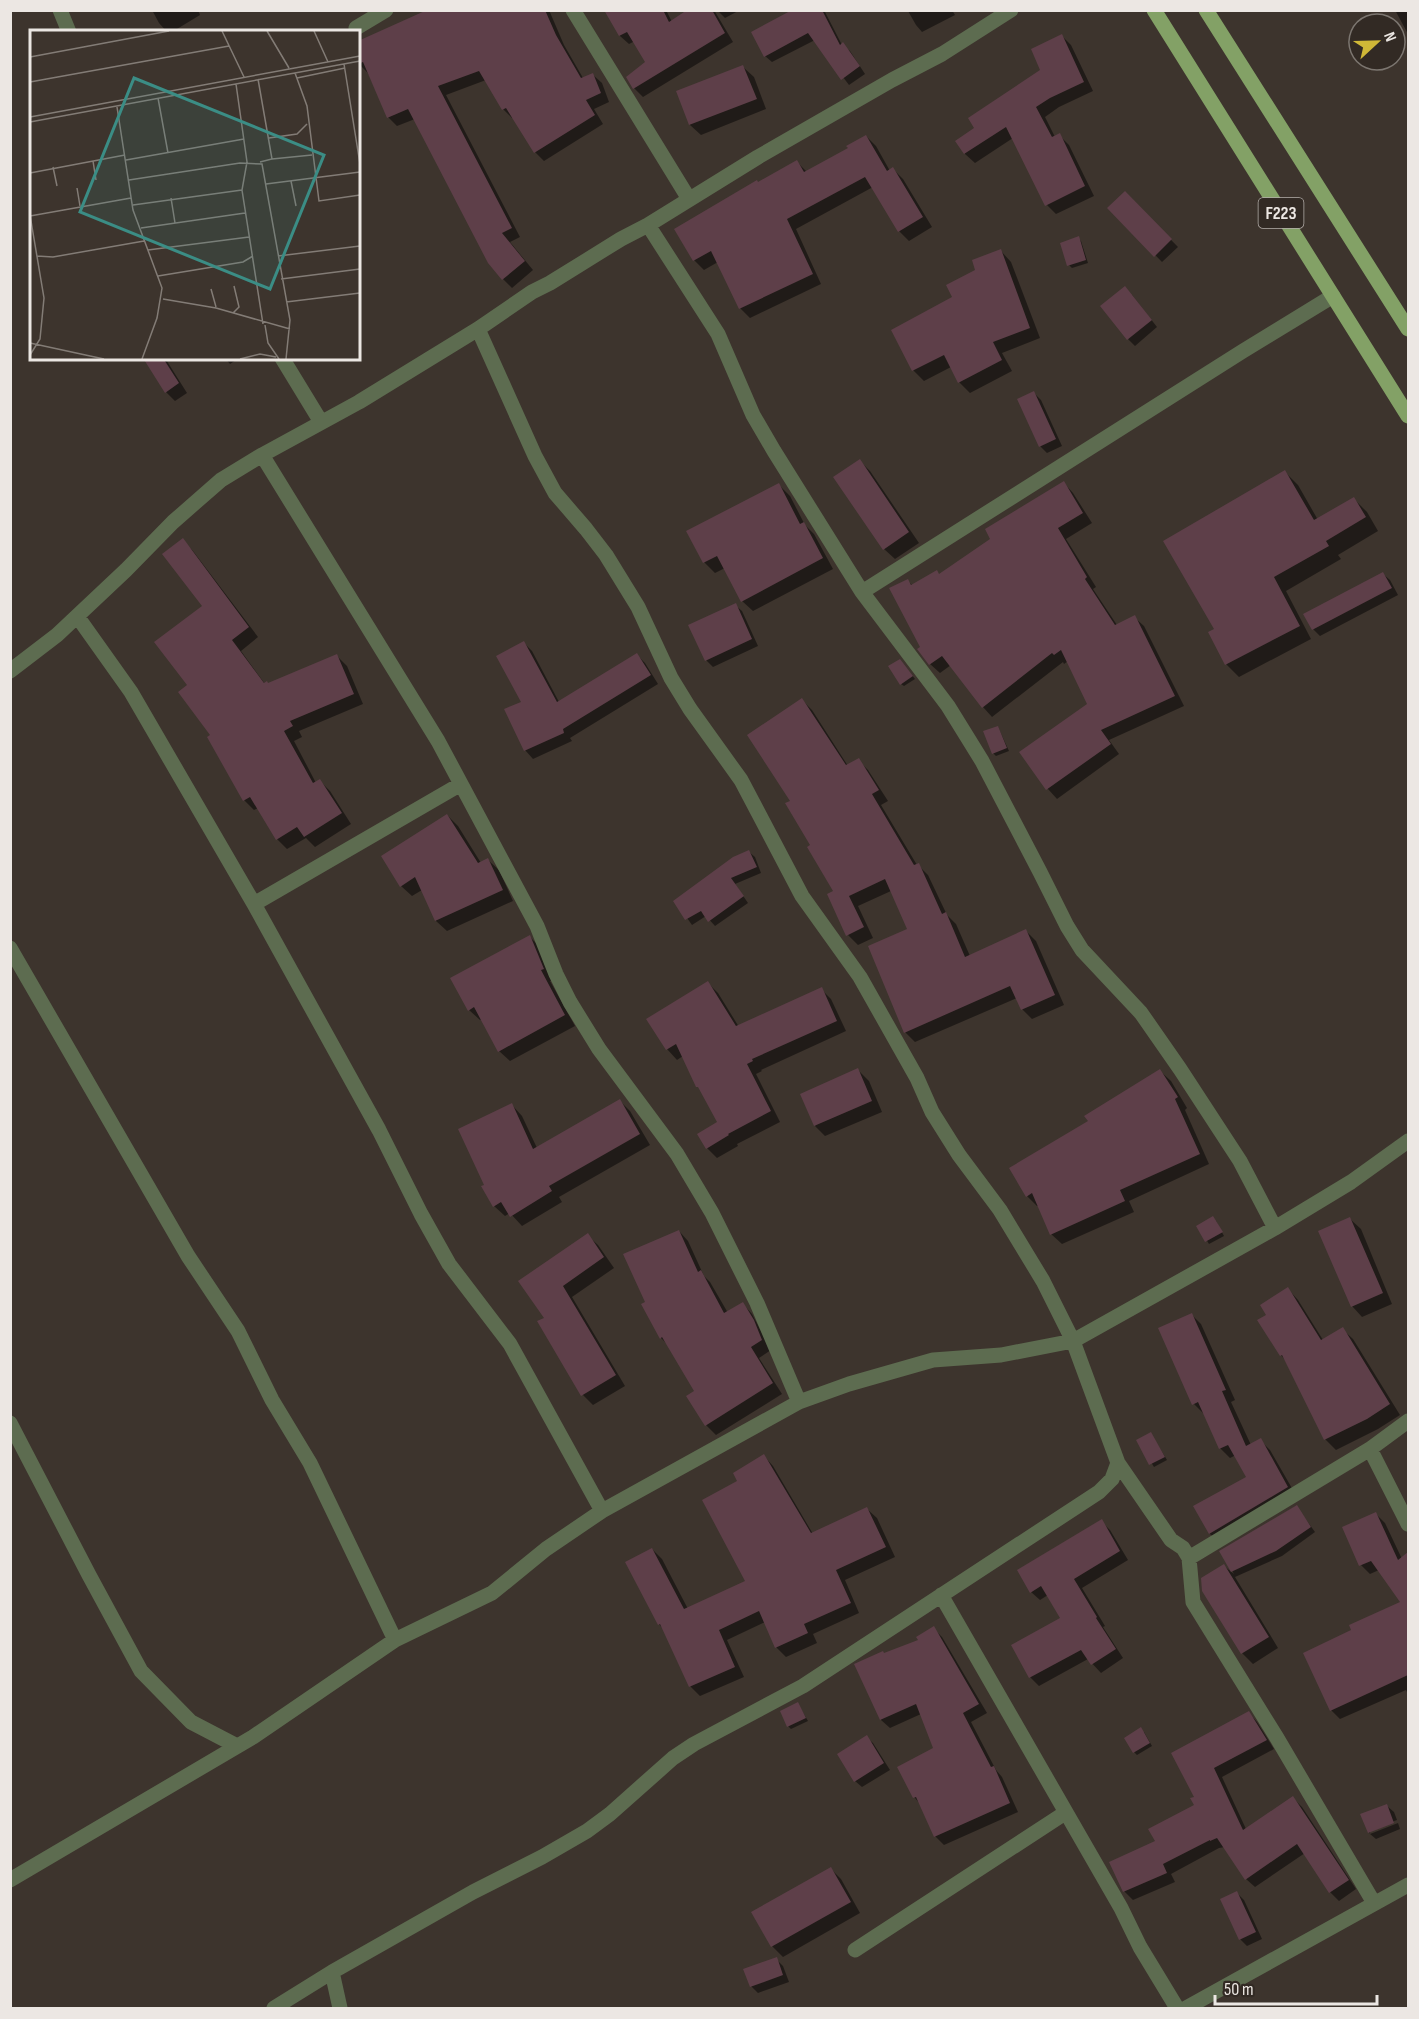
<svg xmlns="http://www.w3.org/2000/svg" width="1419" height="2019" viewBox="0 0 1419 2019" font-family="'Sofia Sans Condensed',sans-serif">
  <style>
    .shadow { fill: #0007 }
    .building { fill: #5e3f49 }
    .lines { fill: none; stroke-linecap: round; stroke-linejoin: round }
    .minor { stroke: #5d6c50; stroke-width: 15 }
    .primary { stroke: #83a166; stroke-width: 15 }
    .labels { text-anchor: middle; dominant-baseline: central; stroke-width: 4.5; stroke-linejoin: round; paint-order: stroke }
    .shield { fill: #322a24; stroke: #b4aeaa; stroke-width: 1.5 }
    .shield-label { font-size: 18px; font-weight: bold; fill: #ece7e3 }
    .inset-road { fill: none; stroke: #837c76; stroke-width: 1.5 }
    .view { fill: #3b8d85; fill-opacity: 0.15; stroke: #3b8d85; stroke-width: 3 }
    .inset-edge { fill: none; stroke: #ece7e3; stroke-width: 3 }
  </style>
  <rect width="100%" height="100%" fill="#3d342d"/>
  <path class="shadow" d="M152 10H198L200 15 172 32H167L159 23Z
    M431 10H549L564 45 583 78 593 75 602 83 609 102 594 109 603 124 544 161 535 152 513 117 512 118 503 109 486 80 446 95 520 237 510 242 533 270 512 288 503 279 415 119 397 126 388 117 368 73 358 63Z
    M606 10H666L672 22 690 10H714L733 42 643 97 634 88 627 77 647 62 635 41 629 44 620 36Z
    M717 10H740L725 18Z
    M795 10H824L842 45 850 51 865 74 849 85 815 40 772 62 765 56Z
    M952 10 955 15 922 32 916 25 908 11Z
    M1395 10H1408V34Z
    M1062 36 1071 45 1093 91 1059 107 1045 117 1055 137 1059 135 1069 145 1094 196 1056 214 1047 205 1013 138 975 163 965 154 957 141 977 128 1042 70Z
    M743 67 754 77 766 109 701 135 690 125 678 92Z
    M866 136 876 146 890 171 893 169 903 179 932 227 909 241 899 231 873 187 796 229 821 284 750 318 740 308 718 262 704 270 694 260 758 183 797 162 807 172 850 149Z
    M1125 193 1178 247 1162 262 1109 208Z
    M1078 238 1081 241 1088 263 1072 268 1069 265Z
    M1001 251 1011 262 1040 338 1002 353 1012 371 970 393 959 382 951 367 924 381 913 370 954 298Z
    M1132 295 1157 327 1135 346 1128 339Z
    M145 358H165L187 393 175 401 166 392Z
    M225 358H239L230 364Z
    M1034 393 1041 400 1062 446 1047 453 1040 446Z
    M860 461 870 471 919 543 895 559 884 549Z
    M1285 472 1298 485 1318 520 1354 499 1367 512 1378 531 1338 555 1341 559 1286 591 1311 639 1239 677 1226 664 1216 630Z
    M1064 483 1073 493 1092 523 1066 539 1096 587 1093 589 1117 625 1134 617 1144 626 1184 706 1109 740 1119 754 1057 799 1048 789 1022 752 1089 704 1068 661 1064 664 1063 662 992 717 983 707 951 665 940 673 930 664 922 647 907 580 913 586 940 576 992 539Z
    M779 485 790 496 805 525 814 534 833 569 753 611 742 601 725 568 715 573 704 562 688 532Z
    M183 540 193 551 258 637 241 651 265 684 268 685 337 656 347 666 363 704 299 731 302 737 294 741 316 783 320 781 330 791 351 824 315 847 306 838 287 849 277 839 258 808 254 810 244 800 189 686 204 607Z
    M1383 574 1390 580 1398 595 1320 636 1313 629 1305 614Z
    M735 605 742 611 758 646 713 667 706 660Z
    M524 643 532 651 559 702 637 655 645 663 658 684 570 738 572 741 533 759 525 750 523 702Z
    M903 664 915 679 904 686 901 684Z
    M802 700 812 710 848 766 858 760 868 770 888 801 881 805 917 865H918L928 875 947 915 956 924 970 956 1026 931 1036 941 1064 1005 1032 1019 1022 1009 1017 998 915 1042 905 1032 909 930 891 891 858 906 873 938 858 945 848 935 835 892 792 801Z
    M998 727 1009 751 996 756 993 753Z
    M447 815 458 826 481 863 488 860 499 870 513 901 447 931 436 921 422 890 412 896 401 886Z
    M749 852 755 857 761 873 735 884 748 903 715 926 706 916 692 925 675 901Z
    M530 937 540 947 553 980 550 981 575 1026 510 1061 499 1051 482 1019 480 1020 469 1010Z
    M708 983 718 993 739 1027 821 989 831 999 846 1031 761 1070 762 1071 756 1074 780 1122 737 1144 738 1146 717 1158 707 1148 719 1123 683 1056 677 1060 667 1049Z
    M858 1070 869 1081 882 1112 825 1136 815 1126Z
    M1160 1071 1171 1081 1187 1108 1185 1110 1209 1164 1129 1201 1134 1212 1062 1244 1051 1234 1039 1206H1037L1027 1196Z
    M620 1101 630 1111 650 1145 559 1197 562 1202 522 1226 510 1213 505 1216 494 1206 486 1185 512 1105 522 1116 537 1148Z
    M1350 1219 1361 1229 1392 1304 1362 1317 1352 1306Z
    M1216 1221 1224 1236 1209 1244 1198 1226Z
    M679 1231 688 1241 704 1276 710 1282 728 1313 743 1304 752 1314 771 1350 759 1358 782 1394 716 1435 706 1425 688 1397 696 1391 669 1346 661 1338 647 1302Z
    M587 1235 598 1245 614 1268 572 1297 625 1386 593 1405 583 1395 546 1318Z
    M1288 1289 1298 1300 1323 1340 1342 1329 1353 1339 1400 1415 1378 1429 1336 1450 1325 1439 1285 1360 1281 1355 1268 1315Z
    M1191 1314 1201 1324 1235 1400 1231 1402 1251 1445 1260 1440 1270 1450 1297 1497 1220 1543 1210 1534 1195 1507 1248 1477 1236 1455 1230 1458 1220 1448 1204 1414 1194 1404Z
    M1151 1434 1167 1460 1154 1467 1138 1441Z
    M764 1456 773 1466 813 1534 867 1509 877 1518 895 1557 845 1580 859 1613 813 1634 817 1643 786 1657 776 1647 765 1622 727 1640 744 1677 700 1696 690 1686 665 1631 659 1624 652 1549 662 1559 688 1609 747 1581 739 1481Z
    M1296 1506 1315 1532 1282 1556 1235 1577 1278 1648 1253 1664 1242 1653 1224 1566 1234 1574 1221 1552Z
    M1376 1514 1385 1523 1402 1559 1408 1554V1694L1406 1690 1340 1719 1331 1710 1353 1631 1403 1603 1379 1570 1370 1574 1361 1565Z
    M1101 1521 1110 1530 1128 1560 1082 1588 1105 1626 1103 1627 1123 1658 1101 1673 1088 1659 1039 1686 1030 1677 1062 1618 1048 1595 1040 1600 1031 1592Z
    M933 1628 942 1637 987 1713 971 1722 996 1770 1002 1777 1018 1812 944 1845 935 1836 921 1805 915 1798 899 1768 935 1749 921 1714 890 1728 881 1720 856 1665 920 1641Z
    M798 1704 808 1721 791 1729 788 1726Z
    M1249 1713 1257 1722 1274 1749 1222 1777 1246 1829 1293 1798 1302 1807 1356 1889 1339 1901 1330 1892 1305 1853 1255 1887 1246 1879 1225 1847 1219 1848 1171 1874 1175 1882 1133 1900 1124 1891 1157 1842 1195 1806 1196 1797 1173 1754Z
    M1144 1732 1152 1746 1137 1755 1134 1752Z
    M866 1737 873 1743 890 1770 862 1787 855 1781Z
    M1387 1806 1394 1812 1397 1820 1370 1830V1834L1369 1832Z
    M1398 1823 1400 1829 1376 1839 1370 1834Z
    M831 1869 841 1879 860 1913 783 1957 772 1946 753 1913Z
    M1237 1893 1244 1900 1262 1939 1247 1946 1240 1939Z
    M776 1959 783 1966 789 1982 758 1993 751 1986Z"/>
  <path class="building" d="M427 10H545L556 35 581 78 593 73 601 93 586 100 595 115 534 153 506 108 502 110 479 71 438 86 512 228 502 233 525 261 502 280 488 263 408 109 387 118 363 62 358 64V41Z
    M604 10H663L669 22 687 10H712L725 33 633 89 626 77 645 62 627 32 619 36Z
    M792 10H822L840 45 843 42 860 66 841 80 808 33 764 57 751 32Z
    M1062 34 1084 82 1050 98 1036 107 1052 137 1060 133 1085 186 1045 206 1006 127 964 154 955 141 974 128 968 118 1040 70 1031 49Z
    M743 65 757 99 689 125 676 91Z
    M866 135 887 171 893 167 923 217 898 232 865 177 787 219 813 274 739 309 711 251 693 261 674 229 757 180 758 182 797 160 804 172 848 148 846 146Z
    M1125 191 1172 239 1154 257 1107 208Z
    M1079 236 1086 260 1067 266 1060 243Z
    M1001 249 1030 328 993 342 1002 360 958 383 944 355 912 371 891 330 952 297 946 285 975 270 972 260Z
    M1125 286 1152 320 1127 340 1100 306Z
    M143 358H163L179 383 165 393Z
    M1034 391 1056 439 1039 447 1017 399Z
    M860 459 909 532 883 550 833 477Z
    M1285 470 1314 520 1354 497 1366 517 1326 541 1329 546 1274 577 1300 626 1225 665 1208 632 1214 629 1163 541Z
    M1064 481 1083 513 1058 528 1087 577 1085 579 1115 625 1135 615 1175 696 1101 730 1111 744 1046 790 1019 752 1087 704 1061 650 1054 655 1052 653 982 708 942 656 929 665 917 649 920 647 889 588 908 579 911 585 937 570 939 574 990 539 985 529Z
    M779 483 800 524 804 522 823 558 741 602 717 556 703 563 686 531Z
    M183 538 249 627 232 640 264 683 267 681 268 683 337 654 354 694 290 721 293 726 284 731 313 783 320 779 342 813 304 837 297 827 276 840 250 797 243 801 207 737 210 735 178 692 187 685 154 642 202 606 162 554Z
    M1383 572 1392 588 1312 630 1303 614Z
    M736 603 752 639 705 661 688 625Z
    M524 641 557 702 637 653 651 675 563 729 564 733 524 751 504 709 521 702 496 656Z
    M900 659 913 676 900 685 888 666Z
    M802 698 846 765 859 758 879 790 872 794 914 865 919 863 942 914 946 912 965 957 1026 929 1055 995 1021 1010 1010 986 904 1033 868 946 907 929 885 879 849 896 864 927 846 936 827 894 833 891 807 847 810 845 785 803 790 801 747 735Z
    M998 726 1007 748 992 754 983 731Z
    M447 814 478 863 488 858 503 890 435 921 415 877 400 887 381 856Z
    M749 850 757 867 731 878 744 896 708 922 701 911 685 920 673 901 733 857Z
    M530 935 544 969 541 970 565 1015 498 1052 474 1007 468 1011 450 978Z
    M708 981 736 1026 822 987 837 1021 752 1059 753 1061 747 1064 771 1111 728 1134 729 1135 706 1149 697 1134 717 1122 698 1087H696L676 1044 666 1050 646 1019Z
    M858 1068 872 1101 814 1126 800 1094Z
    M1160 1069 1178 1097 1175 1099 1200 1154 1120 1190 1125 1201 1050 1235 1032 1193 1026 1197 1009 1168 1088 1121 1084 1116Z
    M620 1099 640 1134 549 1186 552 1191 510 1217 501 1202 493 1207 481 1186 484 1185 458 1129 512 1103 533 1149Z
    M1213 1216 1223 1232 1205 1242 1196 1226Z
    M1350 1217 1383 1293 1351 1307 1318 1231Z
    M679 1230 698 1272 701 1270 724 1313 743 1302 754 1320 762 1340 751 1347 773 1383 705 1426 686 1396 694 1391 662 1337 660 1339 641 1304 645 1302 623 1254Z
    M588 1233 604 1257 563 1286 616 1375 581 1396 537 1321 544 1318 518 1281Z
    M1288 1287 1321 1340 1343 1327 1390 1404 1367 1419 1324 1440 1282 1355 1280 1356 1257 1320 1266 1315 1260 1305Z
    M1192 1313 1226 1390 1222 1391 1246 1446 1261 1438 1288 1487 1209 1534 1193 1506 1246 1477 1228 1445 1219 1449 1198 1402 1192 1405 1158 1328Z
    M1151 1432 1165 1457 1149 1465 1136 1440Z
    M764 1454 811 1533 867 1507 886 1547 836 1570 851 1603 804 1624 808 1633 775 1648 759 1611 719 1630 735 1667 689 1687 660 1624 658 1625 625 1562 652 1548 684 1609 745 1581 702 1500 737 1481 733 1473Z
    M1297 1505 1311 1527 1276 1551 1231 1572 1219 1551Z
    M1376 1512 1398 1560 1408 1552V1675L1330 1711 1303 1653 1351 1630 1349 1625 1400 1602 1371 1561 1359 1566 1342 1527Z
    M1102 1519 1120 1551 1074 1579 1097 1617 1096 1618 1116 1649 1091 1665 1081 1650 1029 1678 1011 1645 1060 1618 1041 1586 1030 1593 1017 1570Z
    M1224 1564 1269 1637 1241 1654 1202 1591 1201 1578Z
    M934 1626 979 1704 963 1713 991 1767 994 1766 1010 1803 934 1837 916 1797 913 1798 897 1767 933 1748 916 1704 880 1720 854 1664 883 1651 884 1653 918 1640 916 1637Z
    M798 1702 806 1718 787 1727 780 1711Z
    M1249 1711 1267 1740 1214 1768 1243 1830 1293 1796 1349 1880 1329 1893 1297 1844 1245 1880 1217 1838 1210 1841V1840L1163 1864 1167 1873 1123 1892 1109 1862 1155 1841 1148 1829 1194 1805 1190 1798 1194 1797 1171 1753Z
    M1141 1727 1150 1743 1133 1753 1124 1738Z
    M867 1735 884 1763 854 1782 837 1754Z
    M1387 1804 1394 1823 1368 1833 1360 1814Z
    M831 1867 851 1902 771 1947 751 1912Z
    M1237 1891 1256 1932 1239 1940 1220 1899Z
    M777 1957 783 1975 750 1987 743 1969Z"/>
  <g class="lines">
    <path class="minor" d="M60 10 69 32
      M573 10 689 199
      M356 28 386 10
      M648 225 718 334 753 415 774 451 862 592 948 706 982 761 1040 872 1067 926 1082 950 1141 1013 1180 1069 1240 1161 1275 1228
      M282 358 321 422
      M262 455 438 741 537 926 556 974 570 1002 599 1049 677 1154 712 1213 757 1303 799 1402
      M862 592 1243 351 1333 296
      M77 616 131 692 254 904 379 1130 421 1214 449 1264 510 1344 602 1511
      M10 671 57 635 126 570 173 522 221 480 262 455 359 402 478 329 532 292 550 283 621 239 648 225 758 157 892 80 942 54 1011 10
      M254 904 461 784
      M10 948 188 1256 238 1331 272 1400 310 1463 395 1640
      M10 1423 89 1575 141 1671 191 1722 237 1746
      M1370 1449 1408 1524
      M1118 1463 1171 1540 1183 1548 1189 1558 1370 1449 1408 1421
      M1189 1558 1193 1602 1277 1738 1374 1903
      M941 1595 1121 1908 1140 1947 1177 2008
      M10 1880 253 1737 395 1640 492 1593 546 1549 602 1511 799 1402 849 1384 933 1360 1001 1355 1073 1341 1275 1228 1351 1182 1408 1141
      M855 1950 1065 1813
      M332 1972 340 2008
      M274 2008 332 1972 473 1892 542 1857 587 1831 610 1814 673 1758 694 1744 803 1686 1099 1492 1112 1479 1118 1463 1073 1341 1043 1281 1000 1210 959 1155 932 1112 917 1078 860 977 802 896 741 780 690 709 671 678 638 607 606 555 586 529 555 493 535 456 478 329
      M1186 2008 1408 1885"/>
    <path class="primary" d="M1154 10 1408 416
      M1206 10 1408 329"/>
  </g>
  <g class="labels">
    <rect class="shield" x="1258.5" y="198" width="45" height="30" rx="4.5"/>
    <g class="shield-label">
      <text x="1281" y="213">F223</text>
    </g>
  </g>
  <g transform="translate(30 30)">
    <rect width="330" height="330" fill="#3d342d"/>
    <path class="inset-road" d="M192 1 214 47M237 1 259 38M284 1 298 32M0 27 139 1M314 34 330 134M265 43 277 76 289 171 330 165M267 48 315 38M228 49 242 129 230 132M0 52 199 16M206 54 217 132 212 160 233 294M128 68 138 123M87 77 103 180 132 258 127 288 112 329M0 87 330 26M0 92 330 31M239 108 267 104 277 94M242 129 282 125M96 130 214 109M63 131 66 150M23 137 27 156M0 143 95 125M99 150 210 133 232 134 260 290 256 329M261 151 266 176M236 154 330 142M47 158 50 176M141 168 145 193M103 175 212 160M0 185 14 268 10 309 0 325M0 186 101 168M111 198 215 183M118 220 219 207M7 226 23 227 114 211M248 226 330 216M128 246 213 232 223 226M251 249 330 239M181 259 186 277M133 269 186 278 260 299M256 272 330 263M203 283 209 277 204 256M235 295 238 313 249 329M0 313 74 329M210 329 230 324 246 327"/>
    <path class="view" d="M104 48 294 125 240 259 50 182Z"/>
    <rect width="330" height="330" class="inset-edge"/>
  </g>
  <rect width="1419" height="2019" fill="none" stroke="#ece7e3" stroke-width="24"/>
  <g transform="translate(1377 42) rotate(68)"><circle r="28" fill="#322a24" stroke="#7c7670" stroke-width="1.5"/>
  <path d="M0-4.5L10 22L0 15L-10 22Z" fill="#d0b837"/>
  <text y="-9" font-size="16" font-weight="bold" text-anchor="middle" fill="#ece7e3">N</text>
  </g>
  <path d="M1215 1995v9h162v-9" fill="none" stroke="#ece7e3" stroke-width="3"/>
  <text x="1224" y="1995" font-size="18" fill="#ece7e3" stroke="#322a24" stroke-width="4.5" paint-order="stroke">50 m</text>
</svg>
